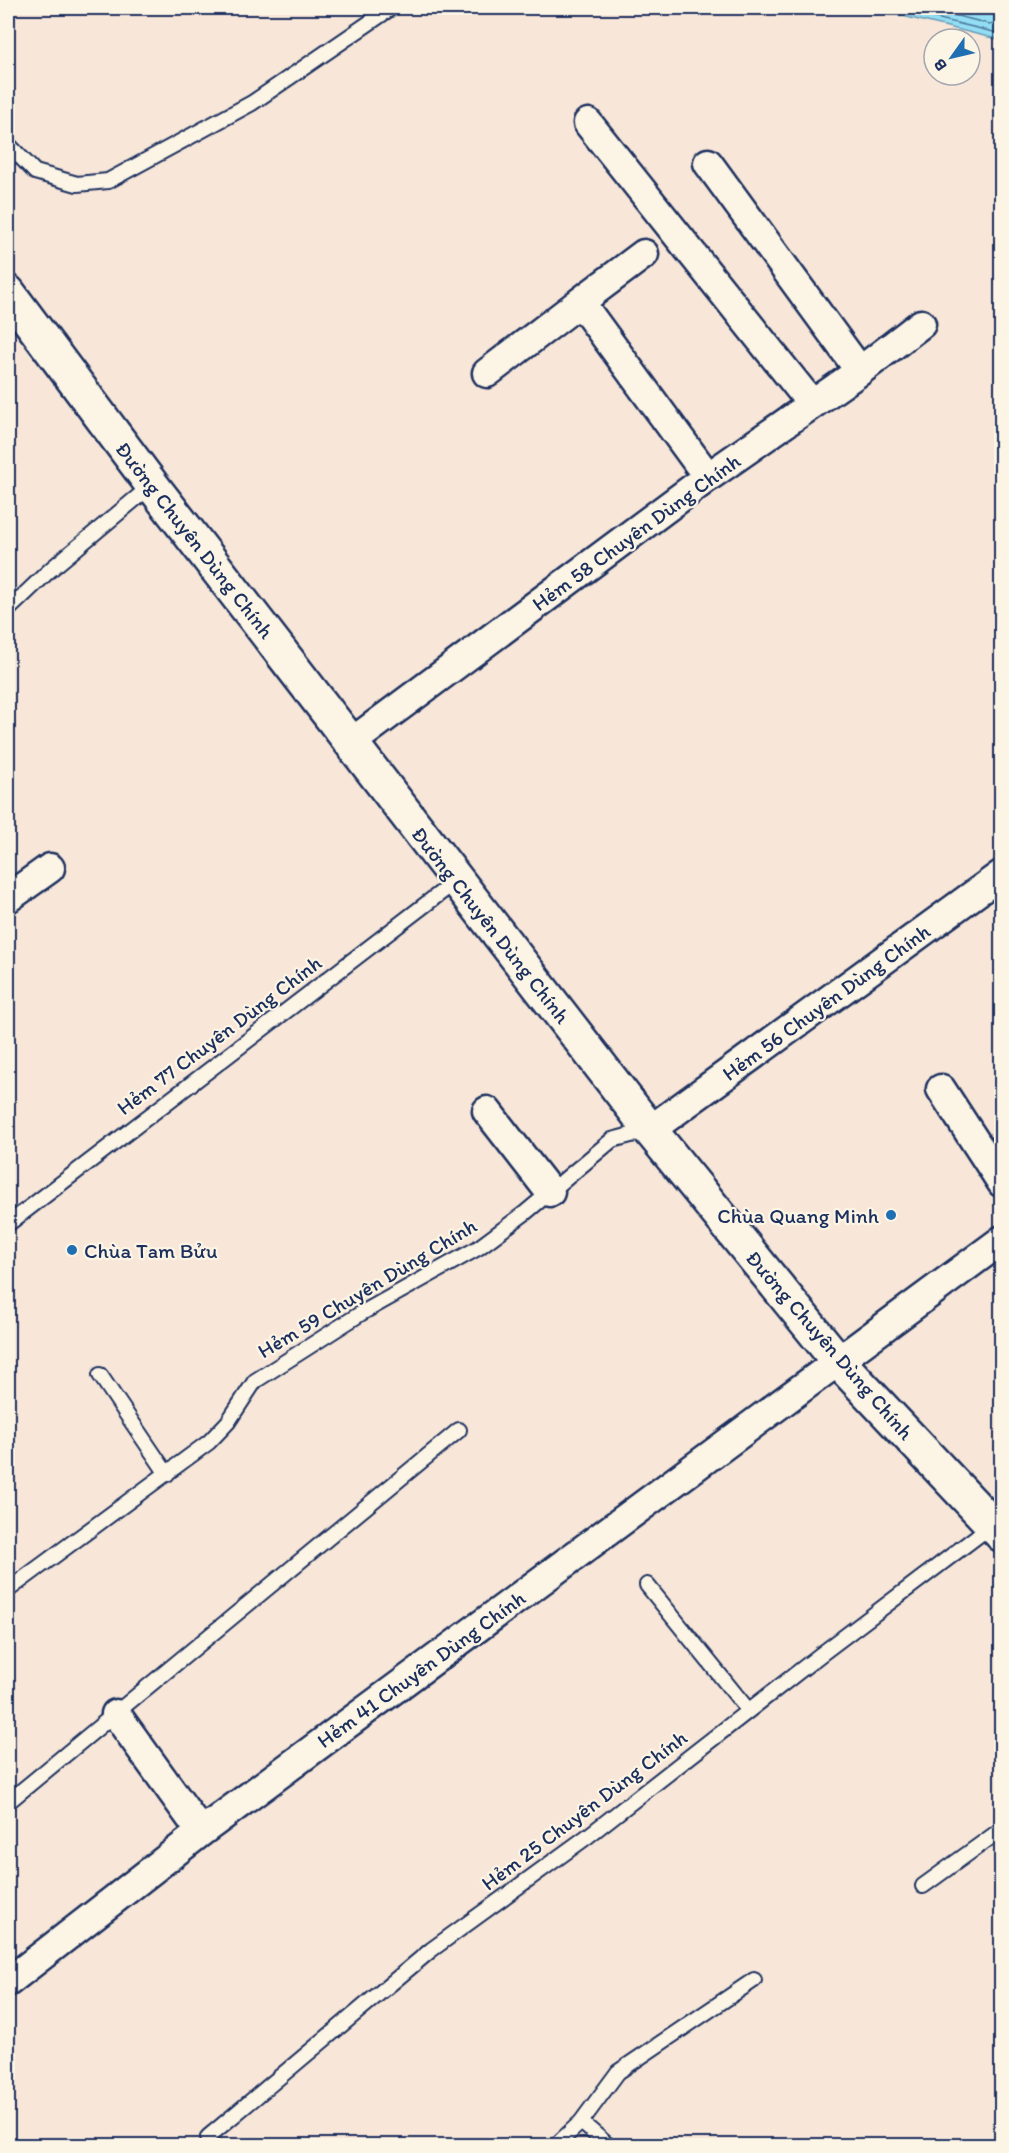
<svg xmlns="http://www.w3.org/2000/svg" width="1009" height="2153" viewBox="0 0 1009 2153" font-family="Itim,sans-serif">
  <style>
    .water { fill: #93def3; stroke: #6398b7; stroke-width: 1.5 }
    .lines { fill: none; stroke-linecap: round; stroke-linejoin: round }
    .shore { stroke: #4b759a; stroke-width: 1.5 }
    .lane-casing { stroke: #1b2f5e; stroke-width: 18 }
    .street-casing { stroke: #1b2f5e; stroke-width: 33 }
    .secondary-casing { stroke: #1b2f5e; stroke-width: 38 }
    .lane { stroke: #fcf5e5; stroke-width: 14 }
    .street { stroke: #fcf5e5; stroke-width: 28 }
    .secondary { stroke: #fcf5e5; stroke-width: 33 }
    .poi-dot { fill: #1f6fb2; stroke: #fcf5e5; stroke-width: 2 }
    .labels { text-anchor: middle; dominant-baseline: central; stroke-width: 4.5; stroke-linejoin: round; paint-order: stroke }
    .street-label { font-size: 21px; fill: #1b2f5e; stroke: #fcf5e5 }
    .poi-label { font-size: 21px; fill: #1b2f5e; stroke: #fcf5e5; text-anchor: end }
  </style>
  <rect width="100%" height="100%" fill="#f8e7d8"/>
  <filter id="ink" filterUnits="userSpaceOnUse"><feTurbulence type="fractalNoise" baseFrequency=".0167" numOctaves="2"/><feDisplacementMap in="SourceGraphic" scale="12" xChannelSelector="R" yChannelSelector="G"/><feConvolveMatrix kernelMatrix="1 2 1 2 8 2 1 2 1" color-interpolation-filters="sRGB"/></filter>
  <g filter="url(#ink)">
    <path class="water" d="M870 8H1001V41V40Z"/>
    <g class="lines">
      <path class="shore" d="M894 8 1002 34
        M925 8 1002 27"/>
      <defs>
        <path id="lane" d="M8 144 35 172 77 184 108 181 252 103 391 8
          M8 610 50 570 152 485
          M8 1224 456 881
          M100 1375 167 1474
          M647 1585 748 1710
          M8 1590 209 1442 228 1422 255 1381 360 1314 478 1248 525 1213 612 1140 650 1130
          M8 1802 459 1430
          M923 1886 1002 1829
          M581 2122 609 2146
          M208 2137 431 1950 588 1836 820 1655 992 1525
          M555 2146 581 2122 618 2072 754 1980"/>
        <path id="street" d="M588 123 812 404
          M708 163 860 371
          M644 254 580 302 708 477
          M487 373 580 302
          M352 742 708 477 860 371 921 324
          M8 898 50 868
          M941 1089 1002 1183
          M487 1111 550 1192
          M650 1130 1002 874
          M116 1714 201 1832
          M8 1982 201 1832 1002 1240"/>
        <path id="secondary" d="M8 292 152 485 650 1130 838 1361 1002 1535"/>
      </defs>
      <use href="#lane" class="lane-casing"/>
      <use href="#street" class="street-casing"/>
      <use href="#secondary" class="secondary-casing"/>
      <use href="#lane" class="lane"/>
      <use href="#street" class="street"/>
      <use href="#secondary" class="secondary"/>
    </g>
  </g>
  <g class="poi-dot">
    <circle cx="891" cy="1215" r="6"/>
    <circle cx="72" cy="1250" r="6"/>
  </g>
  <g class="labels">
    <g class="street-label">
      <text transform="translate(636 532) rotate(-36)">Hẻm 58 Chuyên Dùng Chính</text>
      <text transform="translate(195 540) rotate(52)">Đường Chuyên Dùng Chính</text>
      <text transform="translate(491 925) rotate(52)">Đường Chuyên Dùng Chính</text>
      <text transform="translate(826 1002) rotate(-36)">Hẻm 56 Chuyên Dùng Chính</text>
      <text transform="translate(219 1035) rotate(-37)">Hẻm 77 Chuyên Dùng Chính</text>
      <text transform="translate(367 1288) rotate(-31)">Hẻm 59 Chuyên Dùng Chính</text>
      <text transform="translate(830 1345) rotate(49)">Đường Chuyên Dùng Chính</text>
      <text transform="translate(421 1669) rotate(-36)">Hẻm 41 Chuyên Dùng Chính</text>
      <text transform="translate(584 1810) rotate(-37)">Hẻm 25 Chuyên Dùng Chính</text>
    </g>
    <g class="poi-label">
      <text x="879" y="1215">Chùa Quang Minh</text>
      <text x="84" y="1250" text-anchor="start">Chùa Tam Bửu</text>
    </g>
  </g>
  <rect width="1009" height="2153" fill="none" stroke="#fcf5e5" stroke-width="30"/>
  <rect x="15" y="15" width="979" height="2123" fill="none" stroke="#1b2f5e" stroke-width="2" filter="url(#ink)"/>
  <g transform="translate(952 57) rotate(236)"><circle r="28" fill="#fcf5e5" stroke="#a2a6af" stroke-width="1.5"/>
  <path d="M0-4.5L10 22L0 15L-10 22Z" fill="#1f6fb2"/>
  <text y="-9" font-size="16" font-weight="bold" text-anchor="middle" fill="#1b2f5e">B</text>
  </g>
</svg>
